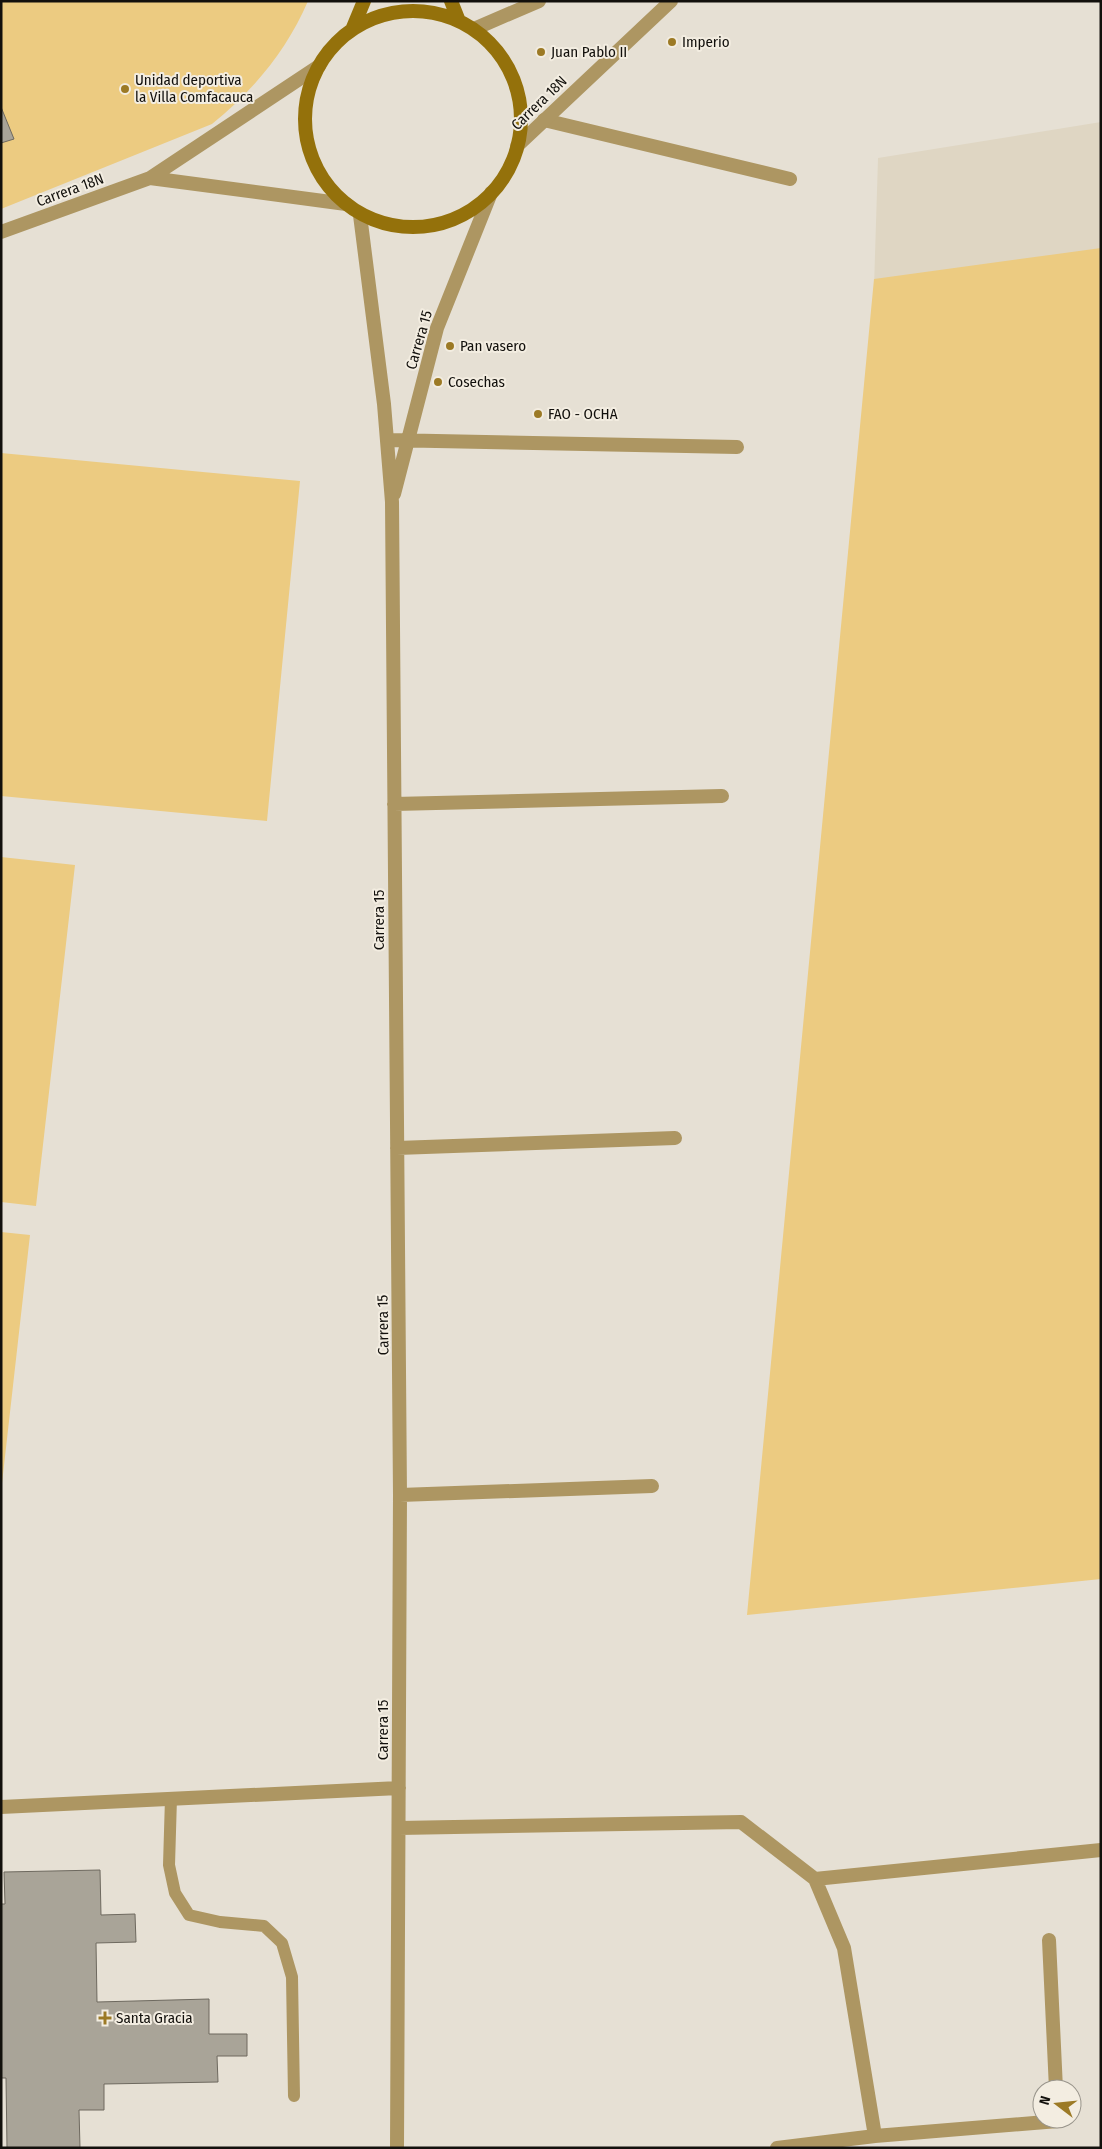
<svg xmlns="http://www.w3.org/2000/svg" width="1102" height="2149" viewBox="0 0 1102 2149" font-family="'Fira Sans Condensed',sans-serif">
  <style>
    .built { fill: #dfd6c3 }
    .green { fill: #eccb81 }
    .building { fill: #a9a498; stroke: #6e695f }
    .lines { fill: none; stroke-linecap: round; stroke-linejoin: round }
    .service { stroke: #ad9662; stroke-width: 12 }
    .minor { stroke: #ad9662; stroke-width: 14 }
    .tertiary { stroke: #ad9662; stroke-width: 14 }
    .secondary { stroke: #94710b; stroke-width: 14 }
    .poi-dot { fill: #9c7a25; stroke: #f3ede1; stroke-width: 2 }
    .labels { text-anchor: middle; dominant-baseline: central; stroke-width: 4; stroke-linejoin: round; paint-order: stroke }
    .poi-label { font-size: 15px; fill: #12100c; stroke: #f3ede1; text-anchor: start }
    .street-label { font-size: 15px; fill: #12100c; stroke: #f3ede1 }
  </style>
  <rect width="100%" height="100%" fill="#e6e0d4"/>
  <path class="built" d="M1101 122V1119L863 639 878 158Z"/>
  <path class="green" d="M1 1H308C287 50 253 91 212 124L1 209Z
    M1101 248V1579L747 1615 874 279Z
    M1 453 300 481 267 821 1 796Z
    M1 857 75 865 36 1206 1 1202Z
    M1 1232 30 1235 1 1492Z"/>
  <path class="building" d="M1 107 14 139 1 143Z
    M100 1870 101 1915 135 1914 136 1942 96 1943 97 2002 209 1999V2034H247V2056H217L218 2082 104 2084V2110H79L80 2148H7L6 2078H1V1904H5L4 1872Z"/>
  <g class="lines">
    <path class="service" d="M171 1798 169 1865 175 1893 189 1915 220 1922 264 1926 282 1943 292 1977 294 2096"/>
    <path class="minor" d="M544 120 790 179
      M150 178 346 204
      M360 215 384 404 392 502 400 1495 397 2148
      M1 232 150 178 319 66
      M387 440 737 447
      M394 494 437 328 491 193
      M394 804 722 796
      M397 1148 675 1138
      M400 1495 652 1486
      M1 1807 399 1788
      M399 1828 741 1822 815 1879 844 1948 875 2136
      M815 1879 1101 1850
      M1049 1940 1056 2089
      M777 2148 875 2136 1058 2121 1057 2119"/>
    <path class="tertiary" d="M474 29 539 1
      M517 146 671 1"/>
    <path class="secondary" d="M451 1 459 21
      M305 119a108 108 0 1 1 216 0a108 108 0 1 1-216 0Z
      M352 30 364 1"/>
  </g>
  <g class="poi-dot">
    <circle cx="672" cy="42" r="5"/>
    <circle cx="541" cy="52" r="5"/>
    <circle cx="125" cy="89" r="5"/>
    <circle cx="450" cy="346" r="5"/>
    <circle cx="438" cy="382" r="5"/>
    <circle cx="538" cy="414" r="5"/>
    <path d="M102.5 2010.5h5v5h5v5h-5v5h-5v-5h-5v-5h5z"/>
  </g>
  <g class="labels">
    <g class="poi-label">
      <text x="682" y="42">Imperio</text>
      <text x="551" y="52">Juan Pablo II</text>
      <text x="135" y="80">Unidad deportiva<tspan x="135" dy="17">la Villa Comfacauca</tspan></text>
      <text x="460" y="346">Pan vasero</text>
      <text x="448" y="382">Cosechas</text>
      <text x="548" y="414">FAO - OCHA</text>
      <text x="116" y="2018">Santa Gracia</text>
    </g>
    <g class="street-label">
      <text transform="translate(539 103) rotate(-44)">Carrera 18N</text>
      <text transform="translate(70 190) rotate(-20)">Carrera 18N</text>
      <text transform="translate(419 340) rotate(-74)">Carrera 15</text>
      <text transform="translate(379 920) rotate(-90)">Carrera 15</text>
      <text transform="translate(383 1325) rotate(-91)">Carrera 15</text>
      <text transform="translate(383 1730) rotate(-90)">Carrera 15</text>
    </g>
  </g>
  <rect width="1102" height="2149" fill="none" stroke="#12100c" stroke-width="5"/>
  <g transform="translate(1057 2104) rotate(286)"><circle r="24" fill="#f3ede1" stroke="#99958c"/>
  <path d="M0-4L9 19L0 12L-9 19Z" fill="#9c7a25"/>
  <text y="-8" font-size="14" font-weight="bold" text-anchor="middle" fill="#12100c">N</text>
  </g>
</svg>
